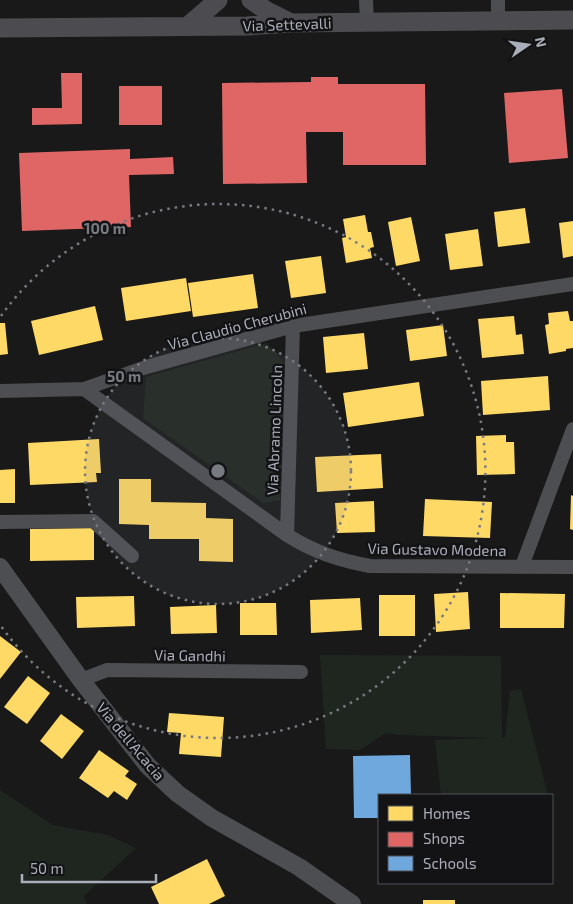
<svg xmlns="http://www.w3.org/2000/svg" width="573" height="904" viewBox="0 0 573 904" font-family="'Exo 2',sans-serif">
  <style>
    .green { fill: #1f2620 }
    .homes { fill: #ffd966 }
    .shops { fill: #e06666 }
    .schools { fill: #6fa8dc }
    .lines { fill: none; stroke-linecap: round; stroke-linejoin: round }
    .minor { stroke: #4d4e52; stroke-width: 14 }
    .tertiary { stroke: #4d4e52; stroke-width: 18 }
    .secondary { stroke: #4c4c50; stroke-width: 19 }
    .ring { fill: none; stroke: #777a81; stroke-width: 2.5; stroke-dasharray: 2.5 5 }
    .labels { text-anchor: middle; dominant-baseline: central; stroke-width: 5; stroke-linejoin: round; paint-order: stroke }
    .street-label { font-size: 15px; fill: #aaaeb9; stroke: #131315 }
    .centre { fill: #777a81; stroke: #131315; stroke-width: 2.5 }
    .ring-label { font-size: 15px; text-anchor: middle; font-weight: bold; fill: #777a81; stroke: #131315; stroke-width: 5; stroke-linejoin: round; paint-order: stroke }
  </style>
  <rect width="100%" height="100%" fill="#191919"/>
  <path class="green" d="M267 343 284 362 280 500 263 503 143 418 146 377Z
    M320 655 501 656 502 738H505L510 691 521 689 548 795H441L435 740 491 738 401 735 386 733 360 750 326 749Z
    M0 790 53 825 108 835 136 848 84 896 87 904H0Z"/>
  <path class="homes" d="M525 208 530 243 498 247 494 212Z
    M365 215 368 232H371L374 247 370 248 372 258 346 263 342 238 346 237 343 219Z
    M411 217 420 261 396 266 388 222Z
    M573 221V256L563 258 559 223Z
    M478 229 483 266 450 270 445 234Z
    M321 256 326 293 291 298 285 261Z
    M253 274 258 308 193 317 188 283Z
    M186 278 191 311 126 321 121 288Z
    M95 306 103 340 39 355 31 321Z
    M568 311 570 321H573V348L566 349V351L549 354 545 325 549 324 548 313Z
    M514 316 516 335 522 334 524 354 482 358 478 319Z
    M0 323H5L8 354 0 355Z
    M443 325 447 356 410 361 406 330Z
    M364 333 368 369 326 373 323 337Z
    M548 376 550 410 483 415 481 381Z
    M419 382 424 416 348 427 343 393Z
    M506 435V442H514L515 474 477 475 476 436Z
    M99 439 101 473H96L97 482 30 485 28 443Z
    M381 454 383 488 317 492 315 457Z
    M15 469V503H0V470Z
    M119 479H151V502L206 503V518L233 519V562L199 561V539H149V525L119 524Z
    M571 495 573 496V530L570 529Z
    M425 499 492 502 490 538 423 536Z
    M374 501 375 532 337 533 335 503Z
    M94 528V560L30 561V529Z
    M468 592 470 629 436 632 434 594Z
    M500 593 565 594 564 628H500Z
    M379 595H415V636H379Z
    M134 596 135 626 77 628 76 597Z
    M360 598 362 630 311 633 310 600Z
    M240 603H276L277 635H240Z
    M216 605 217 633 171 634 170 607Z
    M0 636 21 652 0 679Z
    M28 676 50 693 27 724 4 707Z
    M169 713 224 717 221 757 179 754 181 733 167 732Z
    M61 714 84 731 62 759 40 741Z
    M99 750 129 771 125 776 137 784 127 800 114 791 108 798 79 778Z
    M207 859 225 896 209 904H159L151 887Z
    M423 900H455V904H423Z"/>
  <path class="shops" d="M61 73H82V124L32 125V108H62Z
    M311 77H338V84H425L426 165H343V132H306L307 183 223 184 222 83 311 82Z
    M119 86H162V125H119Z
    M562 89 568 158 509 163 504 93Z
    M130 149V159L173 157 174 174 129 175 131 227 22 231 19 153Z"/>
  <path class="schools" d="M410 755 411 795H379V818H354L353 756Z"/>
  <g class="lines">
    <path class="minor" d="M366 0 367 22
      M498 0V21
      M84 389 287 535C314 552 338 560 370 566L573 567
      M0 391 84 389 143 368 293 326 573 284
      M0 522 93 521 132 556
      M287 535 293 326
      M522 566 573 429
      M81 680 107 670 301 672"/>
    <path class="tertiary" d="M0 567 81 680 148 766 178 794 212 818 299 867 352 904"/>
    <path class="secondary" d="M251 0 267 11 289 22
      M188 26 218 0
      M0 28 247 26 291 23 573 20"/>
  </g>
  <circle cx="218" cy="471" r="133" fill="#777a81" fill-opacity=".12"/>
  <g class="ring">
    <circle cx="218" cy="471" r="133"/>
    <path d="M1 316A267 267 0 1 1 1 626"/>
  </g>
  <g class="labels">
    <g class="street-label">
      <text transform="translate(287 24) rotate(-2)">Via Settevalli</text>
      <text transform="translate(237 326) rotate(-15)">Via Claudio Cherubini</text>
      <text transform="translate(274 430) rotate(-88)">Via Abramo Lincoln</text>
      <text transform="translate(437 549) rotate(1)">Via Gustavo Modena</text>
      <text transform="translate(190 655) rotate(1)">Via Gandhi</text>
      <text transform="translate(131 741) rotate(50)">Via dell'Acacia</text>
    </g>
  </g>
  <circle cx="218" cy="471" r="8" class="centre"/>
  <g class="ring-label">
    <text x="105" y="234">100 m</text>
    <text x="124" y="382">50 m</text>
  </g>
  <rect x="378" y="794" width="175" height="90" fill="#131315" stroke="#4f5157"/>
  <rect x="388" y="806" width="25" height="15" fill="#ffd966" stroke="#4f5157"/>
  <text x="423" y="819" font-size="15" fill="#aaaeb9">Homes</text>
  <rect x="388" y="832" width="25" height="15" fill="#e06666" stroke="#4f5157"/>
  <text x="423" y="844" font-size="15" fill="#aaaeb9">Shops</text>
  <rect x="388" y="856" width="25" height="15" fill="#6fa8dc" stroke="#4f5157"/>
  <text x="423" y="869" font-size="15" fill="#aaaeb9">Schools</text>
  <g transform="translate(528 45) rotate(77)" stroke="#131315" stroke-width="4" paint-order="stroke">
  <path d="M0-4L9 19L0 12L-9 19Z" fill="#aaaeb9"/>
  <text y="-8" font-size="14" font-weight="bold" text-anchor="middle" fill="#aaaeb9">N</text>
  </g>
  <path d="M22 874v8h134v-8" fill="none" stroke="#aaaeb9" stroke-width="2.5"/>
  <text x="30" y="874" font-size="15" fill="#aaaeb9" stroke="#131315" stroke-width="4" paint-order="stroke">50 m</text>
</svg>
